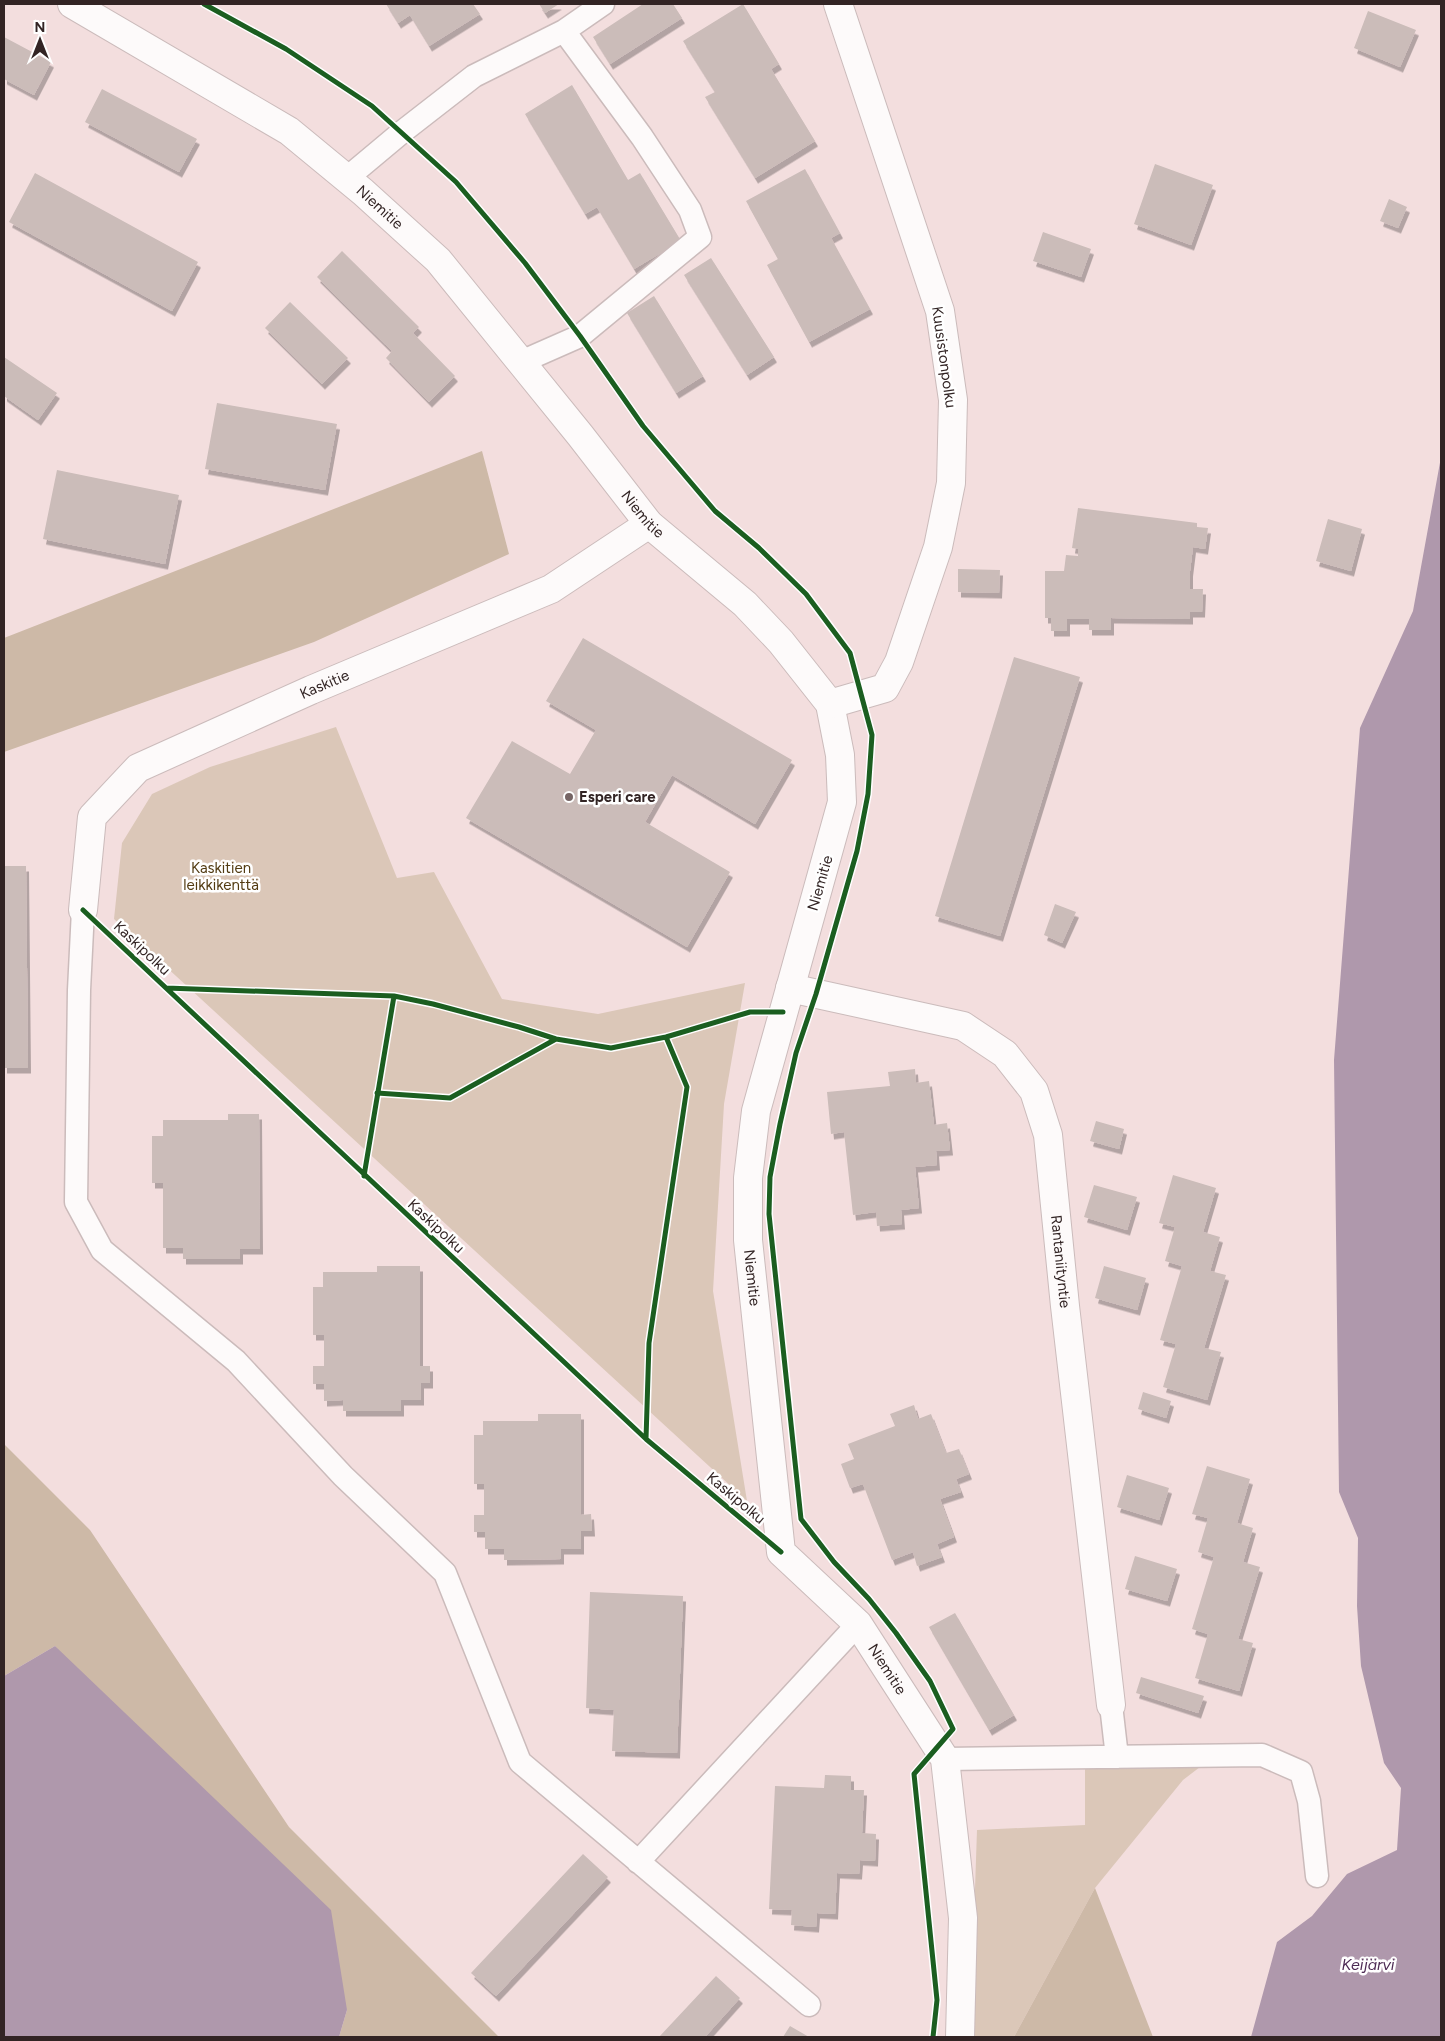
<svg xmlns="http://www.w3.org/2000/svg" width="1445" height="2041" viewBox="0 0 1445 2041" font-family="Figtree,sans-serif">
  <style>
    .green { fill: #dbc7b8 }
    .forest { fill: #cdb9a7 }
    .water { fill: #af98ac }
    .building { fill: #cbbcb9; filter: url(#shadow) }
    .lines { fill: none; stroke-linecap: round; stroke-linejoin: round }
    .lane-casing { stroke: #cbbbbb; stroke-width: 25 }
    .street-casing { stroke: #cbbbbb; stroke-width: 30 }
    .lane { stroke: #fdfafa; stroke-width: 22 }
    .street { stroke: #fdfafa; stroke-width: 28 }
    .cycleway-casing { stroke: #fff; stroke-width: 8 }
    .cycleway { stroke: #1b5e20; stroke-width: 5 }
    .poi-dot { fill: #766565; stroke: #fff; stroke-width: 2 }
    .labels { text-anchor: middle; dominant-baseline: central; stroke-width: 5; stroke-linejoin: round; paint-order: stroke }
    .street-label { font-size: 15px; fill: #322424; stroke: #fff }
    .poi-label { font-size: 15px; font-weight: bold; fill: #322424; stroke: #fff; text-anchor: start }
    .park-label { font-size: 15px; fill: #523b12; stroke: #fff }
    .water-label { font-size: 16px; font-style: italic; fill: #4d2b54; stroke: #fff }
  </style>
  <defs>
    <filter id="shadow"><feDropShadow dx="3" dy="5.5" stdDeviation="0" flood-color="#0004"/></filter>
  </defs>
  <rect width="100%" height="100%" fill="#f3dede"/>
  <path class="green" d="M336 727 397 878 434 872 502 999 598 1014 745 983 724 1104 713 1291 747 1501 114 919 122 843 152 794 210 767Z
    M1085 1766 1200 1767 1183 1780 1095 1888 1014 2037H970L977 1830 1085 1825Z"/>
  <path class="forest" d="M482 451 509 554 314 642 4 752V638Z
    M4 1444 90 1530 289 1827 499 2037H339L347 2010 55 1646 4 1676Z
    M1095 1888 1153 2037H1014Z"/>
  <path class="water" d="M1441 457V2037H1251L1277 1942 1312 1916 1347 1874 1397 1850 1401 1788 1384 1763 1361 1666 1357 1606 1358 1538 1339 1492 1334 1060 1360 728 1413 611Z
    M55 1646 331 1910 347 2010 339 2037H4V1676Z"/>
  <path class="building" d="M386 4H473L480 14 429 46 410 15 398 23Z
    M539 4H559L545 13Z
    M643 4H673L682 18 610 64 593 37Z
    M743 4 779 64 771 69 815 141 755 178 705 97 715 92 683 41Z
    M1368 11 1416 30 1400 67 1354 48Z
    M4 37 51 62 34 95 4 79Z
    M572 85 628 180 640 173 681 241 634 269 597 207 585 214 525 114Z
    M102 89 197 139 179 172 85 122Z
    M1155 164 1213 185 1191 245 1134 224Z
    M805 169 840 233 831 238 870 309 809 342 767 265 778 259 746 201Z
    M35 173 198 262 172 311 9 222Z
    M1389 199 1407 207 1398 228 1380 221Z
    M1043 232 1091 249 1081 277 1033 261Z
    M342 251 419 327 413 333 455 376 429 402 386 358 392 351 317 277Z
    M711 258 774 357 747 375 684 275Z
    M654 296 703 376 676 393 627 313Z
    M290 302 348 358 322 384 265 328Z
    M4 357 57 393 38 420 4 396Z
    M217 403 337 424 325 490 205 469Z
    M57 470 179 495 165 564 43 539Z
    M1078 508 1197 523V527L1208 528 1205 549 1193 547 1190 571V589H1203L1202 612H1190V619L1111 618V630H1089V619H1067V631H1051V618H1045V571H1064L1066 555 1078 556V549L1072 548Z
    M1328 519 1362 529 1351 571 1316 561Z
    M958 569 1000 570 999 593 958 592Z
    M583 638 792 760 755 824 672 775 645 822 730 872 687 947 466 818 512 741 570 774 596 730 546 701Z
    M1014 657 1080 677 1000 936 935 916Z
    M4 866H26L28 1068H4Z
    M1055 904 1076 912 1062 943 1044 935Z
    M915 1069 916 1083 929 1081 934 1125 947 1123 950 1150 936 1151 937 1165 915 1167 919 1208 901 1210 902 1224 877 1226 876 1212 853 1215 844 1132 831 1134 827 1092 890 1086 888 1072Z
    M228 1114H259L260 1249H240V1259H183V1248H163V1183H152V1136H163V1120H228Z
    M1096 1121 1124 1129 1119 1149 1090 1141Z
    M1173 1175 1216 1188 1203 1232 1220 1237 1210 1271 1226 1275 1204 1348 1221 1352 1207 1400 1163 1387 1176 1344 1160 1340 1182 1266 1165 1261 1175 1227 1159 1223Z
    M1094 1185 1137 1197 1127 1230 1084 1217Z
    M377 1266H420V1366H430V1383H421V1400H401V1411H343V1400L324 1401V1384H313V1366H324V1335H313V1287H323V1272H377Z
    M1104 1266 1146 1278 1137 1310 1095 1298Z
    M1143 1392 1171 1401 1166 1418 1138 1409Z
    M914 1405 918 1419 931 1414 946 1453 959 1449 969 1474 956 1479 961 1492 940 1499 954 1537 937 1544 942 1557 917 1566 913 1552 892 1560 863 1484 850 1488 841 1464 854 1459 848 1444 895 1426 890 1414Z
    M538 1414H581V1515L591 1514 592 1531H581V1549H561V1559L504 1560V1549H485V1532H474V1515H484V1484H474V1435H483V1421H538Z
    M1207 1466 1250 1479 1237 1523 1253 1528 1243 1562 1260 1567 1238 1639 1253 1643 1239 1691 1195 1678 1208 1634 1192 1629 1214 1557 1198 1552 1208 1518 1192 1514Z
    M1127 1475 1169 1488 1159 1520 1117 1507Z
    M1135 1556 1177 1569 1167 1601 1125 1589Z
    M590 1592 683 1596 677 1753 612 1751 614 1710 586 1708Z
    M955 1613 1014 1715 989 1730 929 1627Z
    M1141 1677 1204 1696 1198 1713 1136 1693Z
    M825 1775 851 1776V1790H864L862 1833 876 1834 875 1861 860 1860 859 1874 837 1873 835 1914 817 1913 816 1927 791 1925 792 1910 769 1909 775 1786 824 1788Z
    M583 1854 608 1877 496 1996 471 1973Z
    M716 1976 740 1998 705 2037H659Z
    M790 2026 809 2037H783Z"/>
  <g class="lines">
    <defs>
      <path id="lane" d="M347 178 402 132 474 76 564 31 603 4
        M521 362 580 336 700 237 690 210 642 137 564 31
        M83 910 79 990 76 1202 102 1250 236 1361 343 1476 445 1573 520 1762 809 2005
        M1111 1705 1117 1757
        M945 1759 1262 1755 1301 1772 1309 1801 1317 1876
        M638 1862 858 1624"/>
      <g id="street">
        <path id="s1" d="M72 4 289 131 363 192 438 260 580 435 649 524 745 604 781 642 830 704 840 755 842 802 756 1111 748 1178V1240L781 1552 858 1624 945 1759 963 1918 960 2037"/>
        <path d="M830 704 885 688 899 662 938 547 951 483 953 400 940 311 838 4"/>
        <path id="s2" d="M83 910 92 817 138 768 311 690 551 589 649 524"/>
        <path id="s3" d="M790 988 963 1026 1005 1054 1034 1091 1048 1135 1065 1306 1111 1705"/>
      </g>
    </defs>
    <use href="#lane" class="lane-casing"/>
    <use href="#street" class="street-casing"/>
    <use href="#lane" class="lane"/>
    <use href="#street" class="street"/>
    <defs>
      <path id="cycleway" d="M204 4 286 49 372 106 456 182 525 263 580 336 643 426 715 511 759 548 806 594 850 653 872 735 868 794 857 851 816 994 796 1053 780 1124 770 1177 769 1214 801 1519 834 1562 869 1599 896 1633 930 1681 953 1729 914 1774 937 2000 933 2037
        M83 910 646 1439 781 1552
        M166 988 394 996 433 1004 519 1027 556 1039 611 1048 666 1037 750 1012H783
        M377 1093 450 1098 556 1039
        M364 1176 394 996
        M646 1439 649 1343 687 1087 666 1037"/>
    </defs>
    <use href="#cycleway" class="cycleway-casing"/>
    <use href="#cycleway" class="cycleway"/>
  </g>
  <circle class="poi-dot" cx="569" cy="797" r="5"/>
  <g class="labels">
    <g class="street-label">
      <text stroke="none"><textPath href="#s1" startOffset="370">Niemitie</textPath></text>
      <text transform="translate(944 357) rotate(82)">Kuusistonpolku</text>
      <text stroke="none"><textPath href="#s1" startOffset="775">Niemitie</textPath></text>
      <text stroke="none"><textPath href="#s2" startOffset="365">Kaskitie</textPath></text>
      <text transform="translate(820 883) rotate(-74)">Niemitie</text>
      <text transform="translate(142 948) rotate(43)">Kaskipolku</text>
      <text transform="translate(436 1226) rotate(43)">Kaskipolku</text>
      <text stroke="none"><textPath href="#s3" startOffset="448">Rantaniityntie</textPath></text>
      <text stroke="none"><textPath href="#s1" startOffset="1630">Niemitie</textPath></text>
      <text transform="translate(736 1498) rotate(40)">Kaskipolku</text>
      <text stroke="none"><textPath href="#s1" startOffset="2065">Niemitie</textPath></text>
    </g>
    <g class="poi-label">
      <text x="579" y="797">Esperi care</text>
    </g>
    <g class="park-label">
      <text x="221" y="868">Kaskitien<tspan x="221" dy="17">leikkikenttä</tspan></text>
    </g>
    <g class="water-label">
      <text x="1368" y="1964">Keijärvi</text>
    </g>
  </g>
  <rect width="1445" height="2041" fill="none" stroke="#322424" stroke-width="10"/>
  <g transform="translate(40 40)" stroke="#ffffff" stroke-width="4" paint-order="stroke">
  <path d="M0-4L9 19L0 12L-9 19Z" fill="#322424"/>
  <text y="-8" font-size="14" font-weight="bold" text-anchor="middle" fill="#322424">N</text>
  </g>
</svg>
